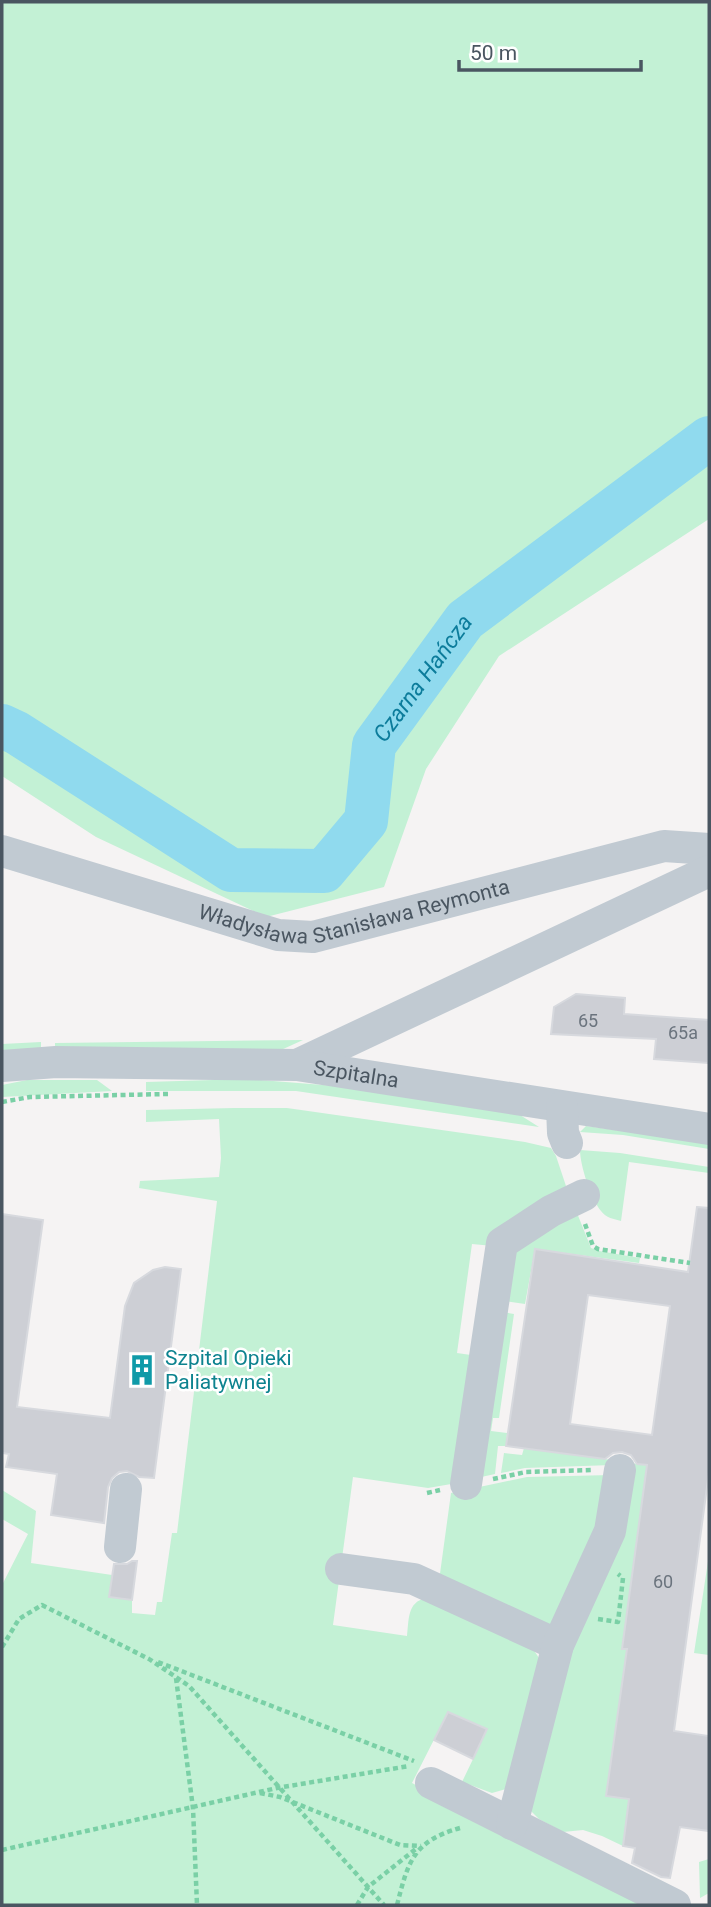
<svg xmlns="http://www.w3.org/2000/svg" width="711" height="1907" viewBox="0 0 711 1907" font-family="Roboto,sans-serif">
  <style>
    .green { fill: #c3f1d5 }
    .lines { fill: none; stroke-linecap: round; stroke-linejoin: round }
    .river { stroke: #90daee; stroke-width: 44 }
    .building { fill: #cdcfd5; stroke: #d7d9de; stroke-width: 2; fill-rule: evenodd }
    .path { stroke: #7ad0a6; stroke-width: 4.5; stroke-dasharray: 5 3.5; stroke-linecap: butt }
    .minor { stroke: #c1cad2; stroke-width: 32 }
    .labels { text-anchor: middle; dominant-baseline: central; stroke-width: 5; stroke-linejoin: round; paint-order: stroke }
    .number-label { font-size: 18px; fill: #6b747e }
    .street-label { font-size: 21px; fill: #4a5661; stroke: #fff }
    .culture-label { font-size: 21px; fill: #0d838f; stroke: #fff; text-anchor: start }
    .water-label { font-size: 23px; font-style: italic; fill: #0c7c9b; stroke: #fff }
  </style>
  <rect width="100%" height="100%" fill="#f5f3f3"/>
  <path class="green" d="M2 2H709V519L499 656 426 769 384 887 266 917 96 837 2 776Z
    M303 1040 281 1050 55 1049V1043Z
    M41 1042V1050L2 1052V1044Z
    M246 1079 336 1086 520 1115 539 1127 296 1091H146V1082Z
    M27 1080H97L112 1091 2 1097V1085Z
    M234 1108H287L525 1142 551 1148 556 1156 566 1186 493 1246 472 1244 457 1353 478 1356 457 1483 428 1488 353 1477 333 1625 407 1636C409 1620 407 1602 426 1598L529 1643 539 1658 506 1789 492 1793 462 1782 487 1730 448 1712 412 1783 649 1905H2V1585L28 1534 2 1519V1490L36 1511 31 1563 112 1575 109 1597 132 1600V1613L155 1615 157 1602H162L172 1533H177L217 1201 139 1188 140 1181 219 1177 221 1158 219 1119 146 1122V1110Z
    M586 1126 709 1143V1149L623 1135 580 1132Z
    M580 1150 620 1153 709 1167V1173L629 1162 621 1221C614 1219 606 1218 601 1211 591 1199 580 1165 580 1150Z
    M575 1208 591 1248 599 1251 640 1258 639 1263 535 1249 525 1304 499 1300 511 1247Z
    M497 1311 514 1314 499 1418H493L491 1431 507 1433 506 1446H498L495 1474 472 1479Z
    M524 1448 612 1460V1465L525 1468 501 1473 504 1453 522 1455Z
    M629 1463 647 1465 623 1649H627L606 1795 633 1800 623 1846 602 1836 583 1830 563 1832 539 1819 530 1810 531 1786Z
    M611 1475 610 1496 557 1624 544 1626 439 1581 451 1493 527 1477Z
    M709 1555V1655L694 1653Z
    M709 1859V1893L700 1898 699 1862Z"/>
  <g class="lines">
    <path class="river" id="s1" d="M2 726 17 733 231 870 324 871 366 821 374 745 465 620 709 438"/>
  </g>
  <path class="building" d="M576 994 625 998 624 1014 709 1020 708 1063 654 1059 656 1039 551 1034 554 1007Z
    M697 1207 709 1208V1472L674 1731 709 1736V1831L680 1827 670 1878 661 1877 632 1863 635 1848 623 1846 629 1799 606 1796 627 1649H622L647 1465 637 1464 631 1455 622 1452 613 1453 605 1459 506 1446 535 1249 688 1272ZM588 1295 670 1306 652 1435 570 1424Z
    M2 1214 43 1220 17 1407 110 1418 125 1306 134 1283 153 1270 165 1267 181 1269 154 1478 139 1477 127 1471 119 1472 112 1478 108 1487 104 1523 51 1515 57 1474 6 1467 9 1454 2 1453Z
    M132 1561H137L132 1600 109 1597 114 1564H127Z
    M448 1712 487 1729 473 1759 434 1740Z"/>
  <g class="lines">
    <path class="path" d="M2 1102 30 1097 168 1094
      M585 1224 593 1246 598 1249 690 1263
      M493 1479 526 1472 592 1470
      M427 1493 440 1490
      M598 1619 618 1622 623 1578 618 1574
      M2 1647 19 1619 42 1605 149 1659 189 1686 384 1905
      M158 1662 414 1761
      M176 1678 193 1808 197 1905
      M260 1793 280 1797 400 1845 421 1846
      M2 1850 277 1788 409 1766
      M357 1905 368 1887 417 1848
      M397 1905C408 1862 413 1841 460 1828"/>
    <g class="minor">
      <path id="s2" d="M2 851 278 935 313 937 664 846 709 849"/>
      <path d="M297 1065 709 871"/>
      <path id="s3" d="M2 1066 56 1062 297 1065 709 1129"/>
      <path d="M562 1107 563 1133 567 1143"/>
      <path d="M466 1484 502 1243 551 1211 584 1195"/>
      <path d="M120 1547 126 1489"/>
      <path d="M341 1569 414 1579 558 1645"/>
      <path d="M431 1783 675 1905"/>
      <path d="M512 1824 558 1645 610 1531 620 1470"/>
    </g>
  </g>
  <defs>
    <symbol id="building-bare" viewBox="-9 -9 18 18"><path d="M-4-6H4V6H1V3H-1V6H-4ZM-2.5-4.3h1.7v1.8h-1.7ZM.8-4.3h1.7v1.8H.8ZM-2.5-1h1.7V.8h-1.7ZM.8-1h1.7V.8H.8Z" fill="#0f9aa8" stroke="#fff" stroke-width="2.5" paint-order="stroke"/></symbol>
  </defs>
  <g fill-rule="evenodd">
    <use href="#building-bare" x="120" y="1348" width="44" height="44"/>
  </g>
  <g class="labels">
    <g class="number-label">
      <text x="588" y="1020">65</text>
      <text x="683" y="1032">65a</text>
      <text x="663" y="1581">60</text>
    </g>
    <g class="street-label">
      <text stroke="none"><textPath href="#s2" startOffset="366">Władysława Stanisława Reymonta</textPath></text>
      <text stroke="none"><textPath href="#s3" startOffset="355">Szpitalna</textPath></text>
    </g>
    <g class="culture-label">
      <text x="165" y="1358">Szpital Opieki<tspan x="165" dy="24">Paliatywnej</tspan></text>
    </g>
    <g class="water-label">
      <text stroke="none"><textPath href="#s1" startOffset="588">Czarna Hańcza</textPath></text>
    </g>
  </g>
  <rect width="711" height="1907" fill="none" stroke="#4a5661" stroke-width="7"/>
  <path d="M459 60v10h182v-10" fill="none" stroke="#4a5661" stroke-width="3.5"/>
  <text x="470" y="60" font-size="21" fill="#4a5661" stroke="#ffffff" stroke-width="5" paint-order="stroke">50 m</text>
</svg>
